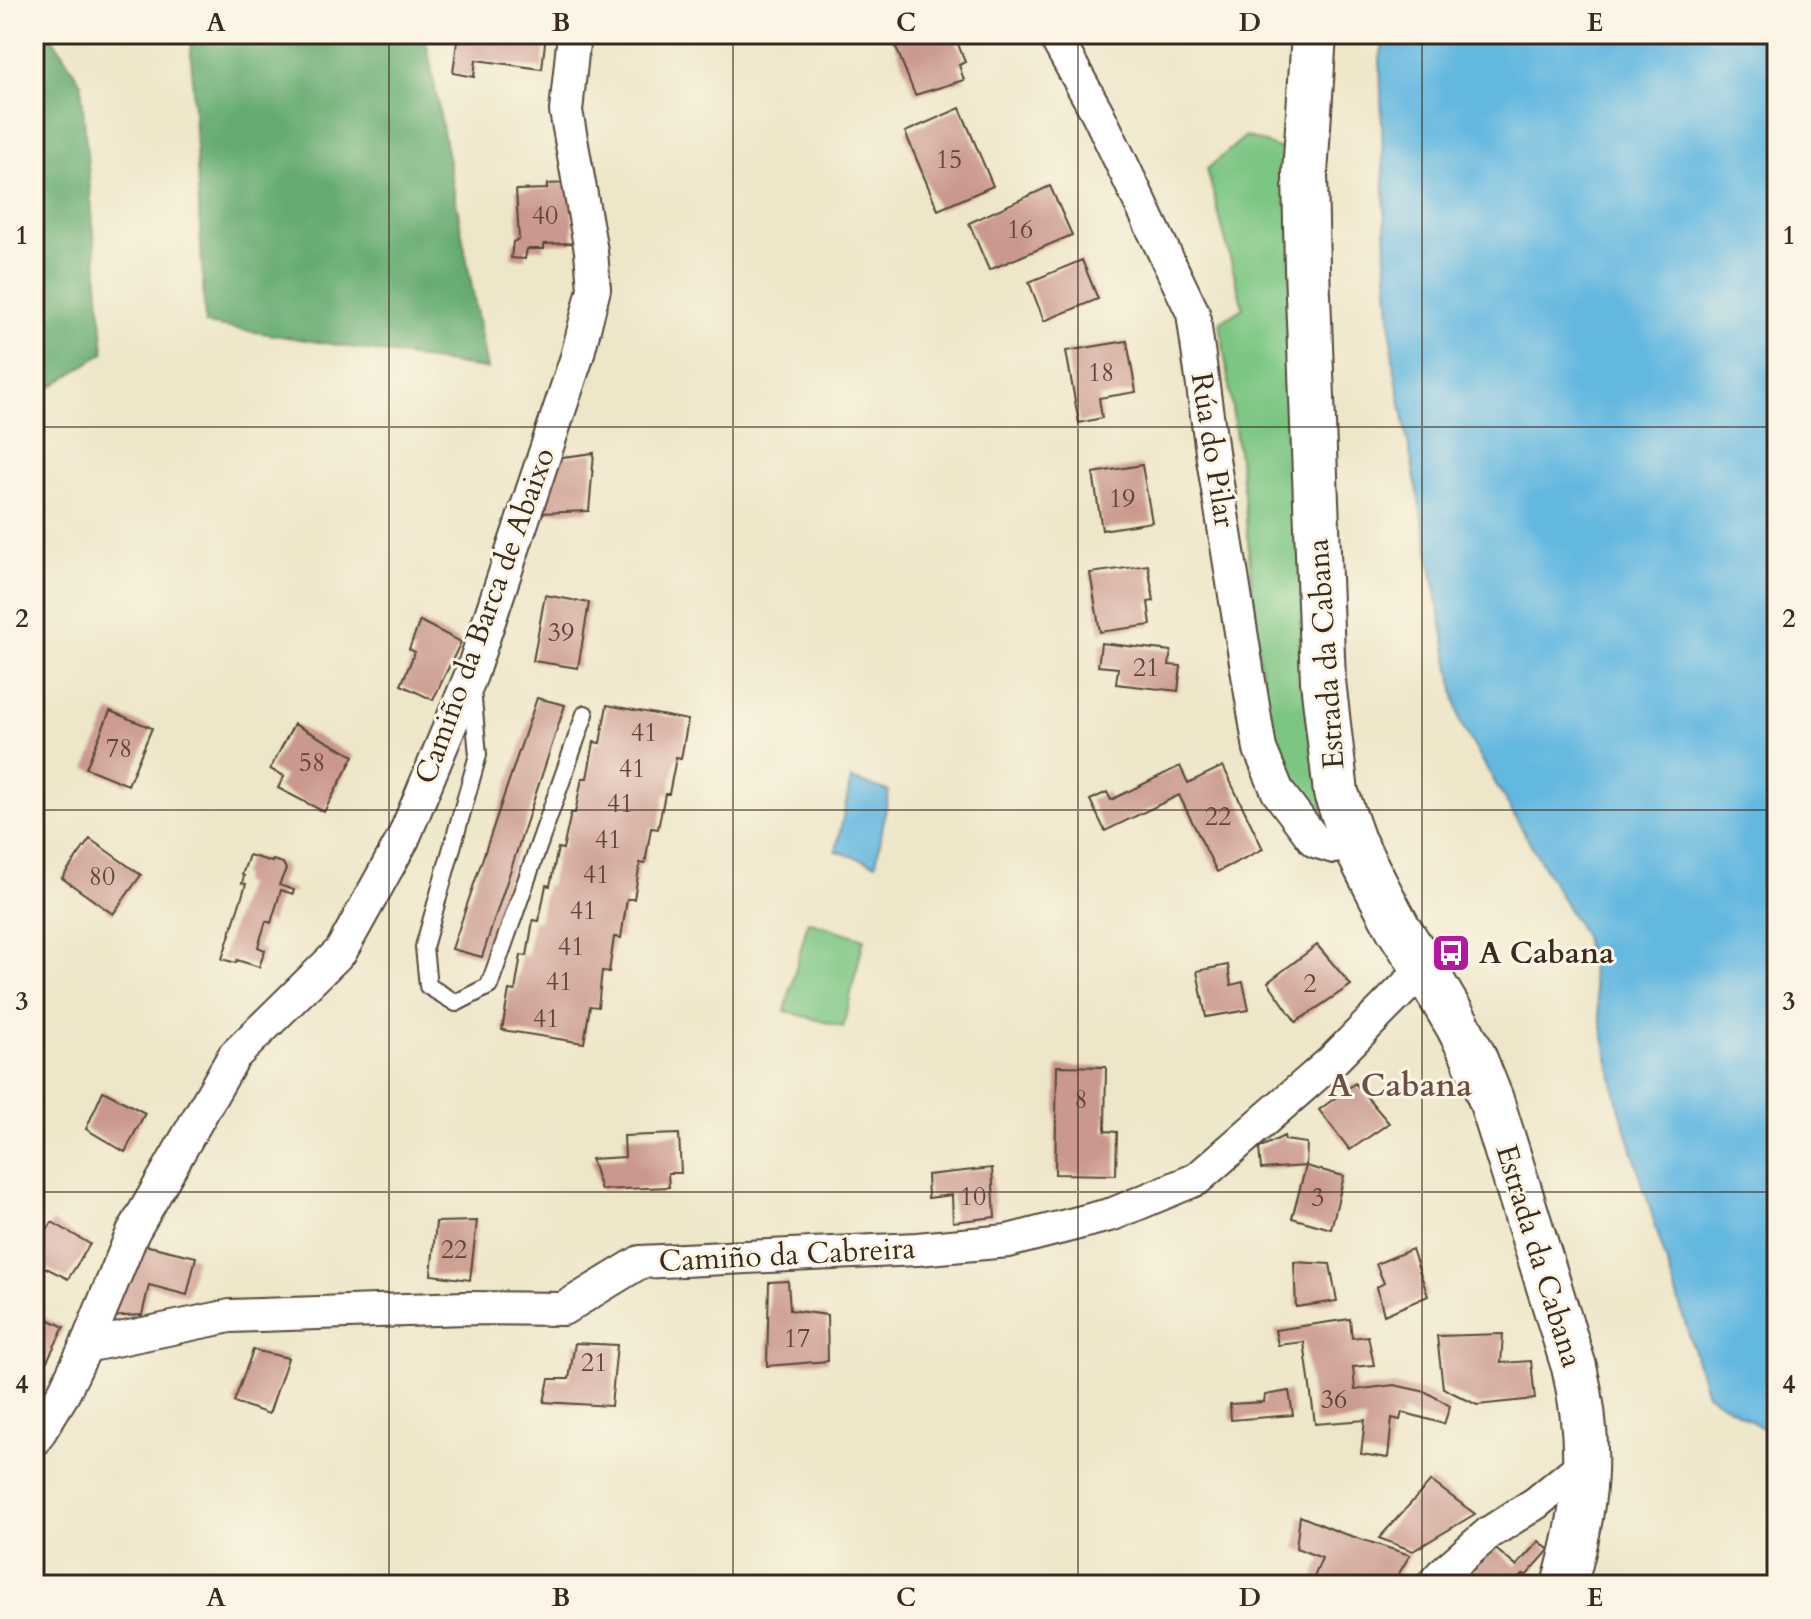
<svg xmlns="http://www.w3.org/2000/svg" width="1811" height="1619" viewBox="0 0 1811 1619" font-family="Cardo,serif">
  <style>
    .green { fill: #7cc683; stroke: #5c7850; stroke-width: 2 }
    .forest { fill: #65ab71; stroke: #506a48; stroke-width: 2 }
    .water { fill: #64b8e0; stroke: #50717f; stroke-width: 2 }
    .building { fill: #ca988e }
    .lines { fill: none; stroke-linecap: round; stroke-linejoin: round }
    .service-casing { stroke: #564638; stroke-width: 20 }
    .minor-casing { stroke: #564638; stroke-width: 36 }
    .secondary-casing { stroke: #564638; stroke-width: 48 }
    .service { stroke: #fff; stroke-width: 16 }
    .minor { stroke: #fff; stroke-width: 32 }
    .secondary { stroke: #fff; stroke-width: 44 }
    .grid { fill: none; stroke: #3b2a1e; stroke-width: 2; stroke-opacity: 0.55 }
    .labels { text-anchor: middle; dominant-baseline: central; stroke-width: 6; stroke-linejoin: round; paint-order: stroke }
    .number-label { font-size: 26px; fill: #5f463a }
    .street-label { font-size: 30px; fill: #3b2a1e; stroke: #fcf5e5 }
    .poi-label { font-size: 30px; font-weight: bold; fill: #3b2a1e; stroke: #fcf5e5; text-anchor: start }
    .neighbourhood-label { font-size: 32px; font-weight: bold; fill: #6d5045; stroke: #fcf5e5 }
    .neatline { fill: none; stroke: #3b2a1e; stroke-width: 3 }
    .grid-label { font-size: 26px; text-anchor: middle; font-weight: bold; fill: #3b2a1e }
  </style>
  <rect width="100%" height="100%" fill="#fcf5e5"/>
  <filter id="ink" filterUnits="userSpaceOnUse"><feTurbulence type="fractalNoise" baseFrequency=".0125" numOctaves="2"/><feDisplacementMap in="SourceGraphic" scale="16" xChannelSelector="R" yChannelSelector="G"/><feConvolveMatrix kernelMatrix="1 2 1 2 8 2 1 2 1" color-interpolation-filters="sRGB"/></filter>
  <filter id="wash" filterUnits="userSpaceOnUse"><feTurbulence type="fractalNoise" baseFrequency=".006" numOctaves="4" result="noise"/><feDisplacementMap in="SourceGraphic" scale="32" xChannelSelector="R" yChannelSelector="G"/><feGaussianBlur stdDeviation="1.8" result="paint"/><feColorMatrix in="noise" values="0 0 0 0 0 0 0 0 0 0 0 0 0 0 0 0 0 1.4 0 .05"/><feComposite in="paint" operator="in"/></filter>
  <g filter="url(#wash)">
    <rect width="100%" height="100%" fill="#ede6c8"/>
    <path class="green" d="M1246 136 1289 152 1323 807 1320 814 1308 812 1286 779 1273 749 1255 627 1244 494 1220 322 1243 308 1207 169Z
      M808 921 864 939 843 1027 785 1011Z"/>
    <path class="forest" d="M34 34H50L81 83 104 353 34 398Z
      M190 34H425L487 369 205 324Z"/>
    <path class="water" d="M1385 34H1777V1437L1707 1394 1616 1097 1584 936 1460 722 1393 361 1386 256 1380 59Z
      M851 779 889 791 876 864 836 851Z"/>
    <g id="blocks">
      <path class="building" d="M458 34H546L542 69 476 60 474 77 453 73Z
        M899 34H954L965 62 959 65 964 80 915 95 892 37Z
        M960 108 993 186 938 210 905 132Z
        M566 183 572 189 573 243 544 244V249H527L525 259 511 258 513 242 519 239 516 190 547 189V184Z
        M1050 186 1072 235 989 270 969 223Z
        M1082 260 1098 299 1044 321 1029 282Z
        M1127 341 1136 392 1099 398 1102 418 1079 423 1066 351Z
        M594 453 589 511 540 513 556 458Z
        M1142 465 1152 522 1102 530 1093 473Z
        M1148 565 1154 601 1148 602 1151 625 1100 632 1090 573Z
        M545 595 589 603 578 668 533 661Z
        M420 621 461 642 433 700 401 685 415 652 409 649Z
        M1101 643 1171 651 1169 665 1181 666 1178 691 1116 684 1118 668 1098 666Z
        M537 698 565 705 482 957 452 949Z
        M607 705 688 720 681 759 676 758 669 794H665L658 829 651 828 645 864 640 863 634 899H627L621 938 614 937 609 972 602 971 598 1007 590 1006 584 1043 502 1030 509 990 515 991 521 955 527 956 533 920 539 921 546 885 550 886 558 848 563 849 571 813H575L582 778H587L594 742 600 743Z
        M110 711 152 728 128 785 86 768Z
        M294 724 354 756 324 812 278 788 284 776 270 769Z
        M1180 766 1188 783 1223 766 1263 849 1217 872 1179 795 1105 831 1090 800 1107 792 1111 800Z
        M90 839 141 875 113 914 62 878Z
        M249 855 272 862 273 860 283 863 286 869 279 885 294 890 293 894 281 890 271 923 266 921 258 947 265 950 259 967 237 960 236 963 222 959 246 884 242 883 244 876 242 875Z
        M1317 945 1351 985 1296 1022 1268 982Z
        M1228 965 1231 985 1243 982 1249 1010 1206 1017 1197 971Z
        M1057 1066 1106 1067 1105 1131 1117 1132 1116 1175 1055 1174Z
        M1355 1083 1389 1123 1350 1150 1319 1110Z
        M103 1091 145 1113 125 1152 86 1129Z
        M679 1134 681 1173H668L669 1187 601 1190 591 1159 625 1157 624 1136Z
        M1284 1136 1285 1140 1307 1143 1306 1166 1261 1169 1259 1148Z
        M1306 1166 1344 1176 1331 1229 1292 1218Z
        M992 1168 995 1217 953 1222 952 1195 928 1198 927 1175Z
        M477 1221 470 1280 431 1275 436 1222Z
        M52 1222 90 1244 68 1279 34 1262V1253Z
        M140 1244 196 1257 187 1295 149 1285 142 1315 107 1317Z
        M1412 1249 1428 1296 1384 1315 1377 1287 1384 1283 1376 1264Z
        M1294 1262 1330 1264 1337 1301 1296 1307Z
        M788 1281 790 1310 827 1315 828 1361 767 1366 769 1282Z
        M34 1312 64 1327 45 1365 34 1359Z
        M1350 1319 1352 1338 1368 1336 1374 1365 1353 1367 1355 1390 1394 1385 1426 1392 1450 1406 1444 1424 1402 1412 1400 1420 1392 1418 1388 1458 1361 1454 1365 1420 1315 1424 1304 1342 1278 1345 1275 1330Z
        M1503 1334 1501 1363 1531 1361 1535 1399 1477 1405 1443 1388 1437 1336Z
        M575 1343 617 1345 611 1406 544 1402 549 1379H569Z
        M253 1350 288 1358 269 1414 234 1402Z
        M1289 1391 1293 1415 1231 1420 1230 1404 1264 1402 1265 1395Z
        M1431 1481 1475 1514 1413 1551 1379 1538Z
        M1300 1516 1339 1532 1410 1555 1392 1585H1318L1319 1584 1312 1582 1322 1558 1296 1548Z
        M1539 1541 1549 1550 1526 1576 1524 1574 1513 1585H1456L1492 1546 1516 1566Z
        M173 1574 175 1585H115L114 1582Z"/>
    </g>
  </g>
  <g filter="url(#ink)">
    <use href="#blocks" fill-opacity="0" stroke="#564638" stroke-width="2"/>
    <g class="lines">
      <defs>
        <path id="service" d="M472 689 478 755 424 947 428 986 456 1003 489 986 585 714"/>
        <path id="minor" d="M1054 34 1098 114 1193 313 1213 459 1260 749 1278 792 1315 841 1334 847 1353 841
          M86 1346 230 1316 465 1308 563 1309 640 1262 917 1249 1008 1241 1113 1214 1197 1179 1332 1061 1424 968
          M34 1441 63 1394 86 1346 133 1232 234 1056 341 951 403 839 471 675 577 357 594 289 591 251 566 111 574 34
          M1432 1585 1442 1574 1489 1533 1536 1503 1586 1462"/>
        <path id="secondary" d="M1314 34 1305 174 1307 269 1323 681 1336 793 1353 841 1380 894 1398 928 1424 968 1457 1024 1473 1055 1491 1100 1574 1367C1593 1447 1587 1507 1564 1585"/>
      </defs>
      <use href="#service" class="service-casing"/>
      <use href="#minor" class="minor-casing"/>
      <use href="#secondary" class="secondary-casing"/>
      <use href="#service" class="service"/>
      <use href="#minor" class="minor"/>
      <use href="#secondary" class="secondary"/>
    </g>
  </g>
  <path class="grid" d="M389 34V1585M733 34V1585M1078 34V1585M1422 34V1585M34 427H1777M34 810H1777M34 1192H1777"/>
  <defs>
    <symbol id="bus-square" viewBox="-11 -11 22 22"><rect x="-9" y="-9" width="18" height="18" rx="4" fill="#b5179e" stroke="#fcf5e5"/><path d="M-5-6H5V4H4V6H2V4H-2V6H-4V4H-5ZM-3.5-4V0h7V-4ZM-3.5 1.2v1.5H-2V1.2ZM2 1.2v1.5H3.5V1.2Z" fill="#fff"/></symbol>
  </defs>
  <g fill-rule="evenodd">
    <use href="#bus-square" x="1429" y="931" width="44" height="44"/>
  </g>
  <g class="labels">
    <g class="number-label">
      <text x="949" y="159">15</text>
      <text x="545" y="215">40</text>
      <text x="1020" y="229">16</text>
      <text x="1101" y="372">18</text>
      <text x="1122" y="498">19</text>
      <text x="561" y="632">39</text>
      <text x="1146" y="667">21</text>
      <text x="644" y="732">41</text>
      <text x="119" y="748">78</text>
      <text x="312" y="762">58</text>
      <text x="632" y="768">41</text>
      <text x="620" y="803">41</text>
      <text x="1218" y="816">22</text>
      <text x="608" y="839">41</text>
      <text x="596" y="874">41</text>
      <text x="102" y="876">80</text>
      <text x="583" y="910">41</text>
      <text x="571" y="946">41</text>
      <text x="559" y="981">41</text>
      <text x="1310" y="983">2</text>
      <text x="546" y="1018">41</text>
      <text x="1081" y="1099">8</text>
      <text x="973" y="1196">10</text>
      <text x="1318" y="1197">3</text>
      <text x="454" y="1249">22</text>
      <text x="797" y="1338">17</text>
      <text x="594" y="1362">21</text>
      <text x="1334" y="1399">36</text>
    </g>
    <g class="street-label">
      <text transform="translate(1213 450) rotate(81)">Rúa do Pilar</text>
      <text transform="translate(485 616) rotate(-70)">Camiño da Barca de Abaixo</text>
      <text transform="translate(1326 654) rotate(-94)">Estrada da Cabana</text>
      <text transform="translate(787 1255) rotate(-3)">Camiño da Cabreira</text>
      <text transform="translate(1539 1256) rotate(73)">Estrada da Cabana</text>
    </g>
    <g class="poi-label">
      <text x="1479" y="953">A Cabana</text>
    </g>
    <g class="neighbourhood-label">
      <text x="1400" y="1086">A Cabana</text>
    </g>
  </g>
  <rect width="1811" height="1619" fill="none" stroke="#fcf5e5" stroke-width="88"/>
  <rect x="44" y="44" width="1723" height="1531" class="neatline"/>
  <g class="grid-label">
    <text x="216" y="31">A</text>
    <text x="561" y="31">B</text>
    <text x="906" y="31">C</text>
    <text x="1250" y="31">D</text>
    <text x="1595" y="31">E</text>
    <text x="22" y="244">1</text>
    <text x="1789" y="244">1</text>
    <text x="22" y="627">2</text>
    <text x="1789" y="627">2</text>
    <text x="22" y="1010">3</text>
    <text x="1789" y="1010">3</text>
    <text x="22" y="1393">4</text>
    <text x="1789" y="1393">4</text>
    <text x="216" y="1606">A</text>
    <text x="561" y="1606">B</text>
    <text x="906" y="1606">C</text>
    <text x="1250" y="1606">D</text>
    <text x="1595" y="1606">E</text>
  </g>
</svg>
